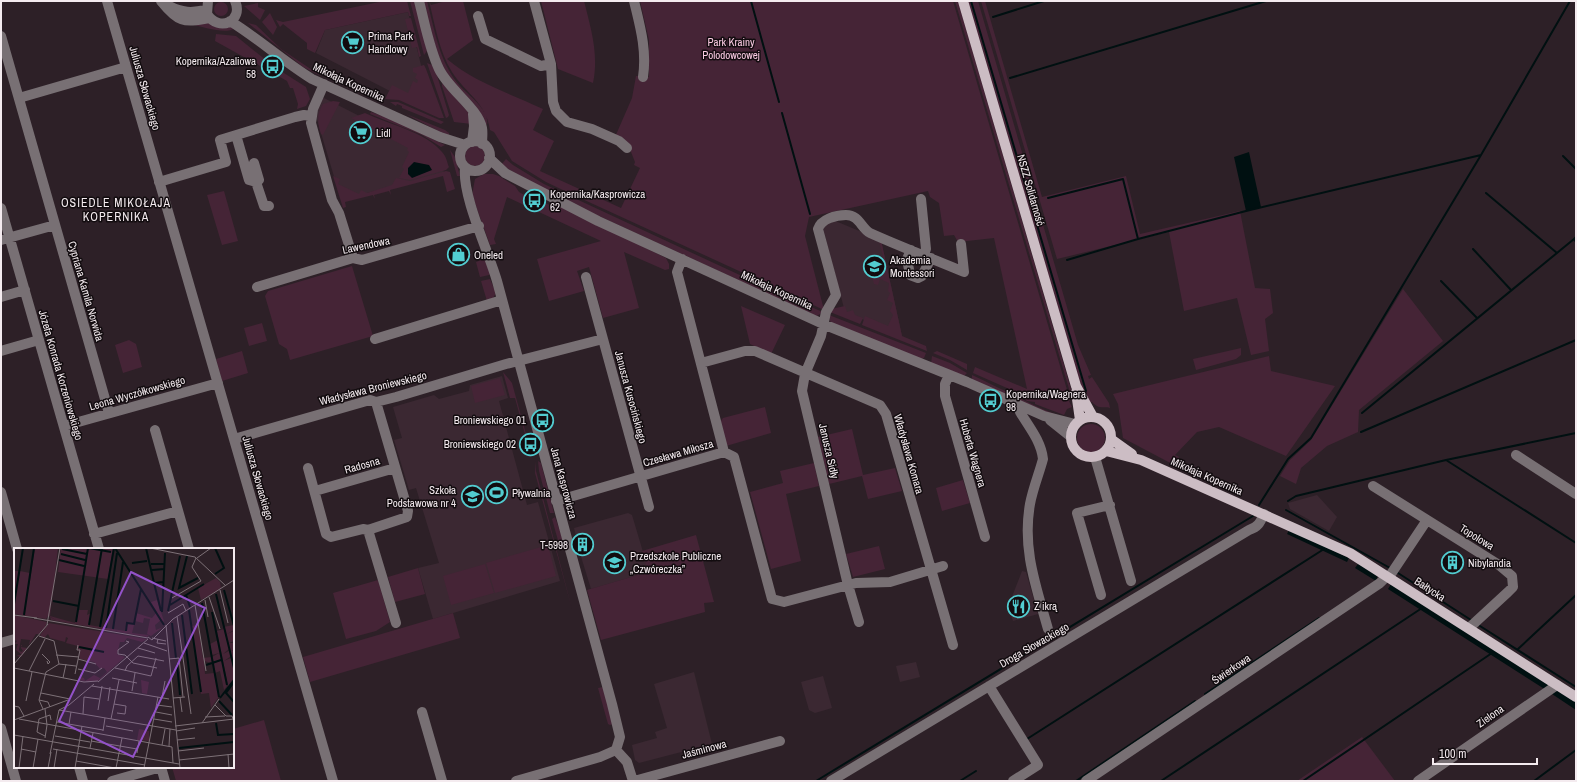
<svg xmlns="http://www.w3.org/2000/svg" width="1577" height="782" viewBox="0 0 1577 782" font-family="'Archivo Narrow',sans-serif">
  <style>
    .built { fill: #3b2832 }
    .green { fill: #452436 }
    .water { fill: #001011 }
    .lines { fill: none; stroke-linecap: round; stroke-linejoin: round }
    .stream { stroke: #001011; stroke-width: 2 }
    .minor { stroke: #787074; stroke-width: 10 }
    .major { stroke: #ccbdc4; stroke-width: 10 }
    .labels { text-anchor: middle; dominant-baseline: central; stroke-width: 3; stroke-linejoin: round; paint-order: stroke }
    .poi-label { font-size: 11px; fill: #f4ebef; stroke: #120c0f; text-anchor: start }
    .park-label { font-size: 11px; fill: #fbcbe3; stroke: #120c0f }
    .street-label { font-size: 11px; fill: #f4ebef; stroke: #120c0f }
    .neighbourhood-label { font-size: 12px; letter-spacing: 1px; fill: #f4ebef; stroke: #120c0f }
    .inset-river { fill: none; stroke: #001011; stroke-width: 2 }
    .inset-road { fill: none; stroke: #7d7177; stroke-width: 1 }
    .view { fill: #9352c9; fill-opacity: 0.15; stroke: #9352c9; stroke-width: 2 }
    .inset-edge { fill: none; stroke: #f4ebef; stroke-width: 2 }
  </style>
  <rect width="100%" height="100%" fill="#2d2027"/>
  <path class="built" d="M408 12 430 102 423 108 316 53 325 30Z
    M322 97 440 157 444 173 341 200 313 106Z
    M833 220 881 240 902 336 845 312 823 228Z
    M502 376 508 398 499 401 527 505 538 502 560 581 433 619 418 568 439 563 416 488 409 490 394 440 402 438 393 407 434 395 439 399 469 391 470 385Z
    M1317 495 1337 517 1329 531 1290 509 1288 503Z
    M628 513 632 515 649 572 591 589 579 550 587 548 585 538 577 540 574 528Z
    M1022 571 1026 572 1038 614 1013 621 1008 607Z
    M916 662 920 677 900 682 896 666Z
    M694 672 712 744 639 763 635 760 632 745 657 738 655 732 667 728 654 684Z
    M823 676 832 708 815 713 809 710 801 682Z"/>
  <path class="green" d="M384 1H407L411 16H409L408 12 325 30 315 53 307 49V43L283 24 280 27 276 20 283 22Z
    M410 1H415L427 51 424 55Z
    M423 1H427C435 31 439 62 460 86 469 96 490 110 487 125L444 70 436 49Z
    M429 1 431 5 446 1H463L473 40 447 59C474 82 511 94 543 109L533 130 554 141 540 171 621 208 640 168 634 165 635 162 629 147 615 137 632 98 636 76 649 77V40L640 1H953L1070 400 1069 401 1072 407 1067 409 1064 415 1035 404V402L1027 401 1016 392 973 373 975 367 1027 389 994 238 958 242 954 235 944 236 939 203 930 197 928 191 809 217 805 236 824 310 567 192 546 182 512 161 494 132 490 130C486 102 466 94 452 72 439 51 435 25 429 1Z
    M541 1H584C591 29 599 54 593 83L558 69Z
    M955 1H958L1076 406H1074Z
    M967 1H978L1078 345 1091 375 1088 376 1089 379 1092 377 1109 403 1110 408C1104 406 1099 410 1092 402L1088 403 1077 375Z
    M981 1H985L1042 197 1126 176 1140 234 1240 211 1255 288 1270 289 1273 313 1265 319 1269 351 1251 355 1237 298 1184 311 1169 232 1057 259Z
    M214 9a7 7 0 1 1 14 0a7 7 0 1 1-14 0Z
    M258 3V7L265 10 260 20 244 6Z
    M270 13 277 27 273 35 262 22Z
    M411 18 421 56 419 57 417 47 412 48 405 19Z
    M203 22 235 28C226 35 204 27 194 25Z
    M248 23 256 25 281 49 321 76 303 67Z
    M216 34 236 36 267 61 262 67 215 41Z
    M269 62 271 64 270 66 274 70 276 68 306 87 310 99 306 106 297 109 298 104 293 88H290L287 81 264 68Z
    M427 63 432 65 436 72 449 115 448 117 446 118Z
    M424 65 426 69 444 118H439L399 100 385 99 392 85 408 93 413 81 417 83 418 80 415 78 417 74 413 72V68Z
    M442 83 469 113 472 124 454 122 442 86Z
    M333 101 340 102 323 135 321 134C317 122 317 114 323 104Z
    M390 102H398L444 122 441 124 402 108V106L397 104 396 106Z
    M371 112 392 119 445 145 441 147 422 135 370 114Z
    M365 113C388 124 426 132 442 152 447 157 447 163 449 167L446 170 410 180 399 178 404 169 402 167 409 152 407 150 408 148 351 118Z
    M406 114 445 130 449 133V137Z
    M465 156a10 10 0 1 1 20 0a10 10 0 1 1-20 0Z
    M450 150 455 157 460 176H457Z
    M506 159 513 165 544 184 789 298 823 312 817 316 566 201 501 165Z
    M446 171 450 172 455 189 447 192 443 176 390 190 391 195 389 191 374 195 375 199 373 195 345 202 346 207 343 208 333 176 340 179 338 184 359 194 361 190 367 193 392 185 396 178 410 181Z
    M484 174H493L499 176 515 186 519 192 541 204 542 202 550 205H558L666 258 669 264V269L665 270 624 252 639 308 603 318 589 267 577 271 584 291 549 301 537 259 601 241 507 197 494 239 496 244 490 245 472 195 475 179Z
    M224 191 238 241 222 245 207 195Z
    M881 240 902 336 926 346 927 351 862 325 865 316 888 326 893 315 890 311 893 303 887 300 890 293 888 291 889 283 880 279 878 285 874 284 871 274 886 269 879 241Z
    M484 259 487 260 490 273 489 275 480 277 476 262Z
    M352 266 373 336 290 360 287 349 279 344 265 296 268 291Z
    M490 279 496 293 493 298 487 301 481 281Z
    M1403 289 1443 341 1359 410 1358 432 1327 446 1301 468 1296 484 1280 476 1290 460 1311 440Z
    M741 306 785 325 771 354 750 344Z
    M845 306 847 312 853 310 855 315 863 318 860 324 830 312 831 309Z
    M829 315 926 353 924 358 921 359 833 324 830 321Z
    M262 323 267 341 249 346 244 328Z
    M129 340 136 344 142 367 123 373 115 345Z
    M1241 348V355L1236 359 1196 370 1193 359Z
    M242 351 248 373 222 381 216 359Z
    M937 351 967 364V370L950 360 933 353Z
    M932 356 950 363 967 373 963 377 931 364Z
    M1269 356 1271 371 1335 386 1286 456 1219 427 1197 432 1175 455 1179 457 1176 466 1123 438 1118 404 1113 394Z
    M503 372 512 383 532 456 530 457 525 455 524 451 529 449 515 398H510Z
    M972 375C1003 389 1031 406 1063 417L1062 419 972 381Z
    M500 378 505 395 475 403 471 386Z
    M765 407 771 433 726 446 720 422 723 418Z
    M1077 438a14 14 0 1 1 28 0a14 14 0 1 1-28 0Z
    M852 429 863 475 895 468 902 491 868 499 862 476 829 484 818 437Z
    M536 461V471L572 609 535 473Z
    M538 461 541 463 554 513H550L539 471Z
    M814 463 819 486 786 494 801 561 771 569 750 492 783 483 780 471Z
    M963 480 970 503 942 511 936 488Z
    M555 517 564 543 559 544 552 519Z
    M696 535 714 602 704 603 705 612 601 640 587 590 648 572 642 551Z
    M548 545 556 576 495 593 486 563Z
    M879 546 885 569 853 577 846 554Z
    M485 564 494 593 451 605 443 576Z
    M418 568 425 594 395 602 388 577Z
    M378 580 390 622 376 631 346 639 333 593Z
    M453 613 460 638 310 682 303 657Z
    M603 687 613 724 610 725 608 724 598 688Z
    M264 720 281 781H176L172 767H233V729Z
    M1362 737 1395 781H1297Z"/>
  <path class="water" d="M1249 152 1261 207 1246 211 1234 157Z
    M414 162 429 165 432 170 412 178 408 174V168Z
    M1289 530 1349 558 1347 562 1287 534Z
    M1358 564 1378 575 1376 581 1355 568Z
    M1391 584 1550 685 1546 690 1388 589Z
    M1557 689 1576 702V710L1552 694Z"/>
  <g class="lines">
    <path class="stream" d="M751 1 779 102
      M971 1 1086 391
      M993 17 1044 1
      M1010 78 1266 1
      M782 113 810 214
      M1563 156 1576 169
      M1486 193 1557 253
      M1048 198 1123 179 1138 239 1246 211 1481 155
      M1576 237 1574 239 1576 242
      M1473 249 1511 290
      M1067 260 1138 239
      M1441 281 1477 318
      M1362 413 1574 239
      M1361 432 1576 340
      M1446 460 1576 543
      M1288 501 1296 496 1446 460 1576 433
      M1259 505 1288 459 1311 438 1481 155 1570 1
      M1286 510 1390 568
      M1398 573 1471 620
      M1480 626 1576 687
      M1518 649 1576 595
      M1205 694 1319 618
      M1027 739 1324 549
      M816 781 1253 516
      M960 781 976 771
      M1076 781 1195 701
      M1161 781 1422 608
      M1303 781 1492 653
      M1534 781 1576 750"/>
    <path class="minor" d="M107 1 333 781
      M161 1C178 22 183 23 209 18
      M208 1 207 14C219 33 244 21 235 1
      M419 1C425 24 429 48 439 69 449 90 478 108 482 128 483 133 482 139 482 144
      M534 1 551 64 553 102 556 111 567 122 592 129 619 141 627 148
      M634 1C640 26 647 50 643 77
      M169 6C182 13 192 13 206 10
      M478 16 485 39 541 66 551 64
      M230 21C259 39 283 61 312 79L440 137 465 145
      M1 36 109 413
      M324 84 313 109 311 123 332 200 339 213 353 258
      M19 98 126 67
      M236 135 249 180 256 182
      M460 156a15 15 0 1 1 30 0a15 15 0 1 1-30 0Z
      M472 142 474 126 473 114
      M489 158 505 173 598 221 823 324 967 382 1044 416 1075 424
      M254 163 259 180 256 182 264 206H269
      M465 168C462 196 488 250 497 281 535 422 573 563 612 704L620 737 616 750
      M159 182 226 162 220 140 295 117 304 115 311 116
      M921 199 926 249 924 255
      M1 208 99 549
      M1 240 55 225
      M911 250 907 259 910 275 918 278 922 276 931 258
      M682 259 677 272 724 452
      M586 277 649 507
      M257 287 353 258 362 260 479 226
      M1 297 25 290
      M375 339 502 300
      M1 351 39 340
      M701 363 745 351H755L880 405 886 414 953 645
      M949 375 945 384V396L985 537
      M1021 407 1020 412C1029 427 1041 441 1043 459 1039 474 1033 488 1030 504 1022 549 1036 586 1048 629
      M1050 420 1070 436
      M64 426 218 383
      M155 430 189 549
      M234 439 370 400 376 402 396 397 506 364 603 339
      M1516 455 1576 494
      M1095 457 1131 581
      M308 468 326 534 331 537 363 529 368 530 407 517 408 511 376 402
      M1373 486 1499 565 1512 576 1513 587 1508 592 1469 628
      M315 491 395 468
      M1 492 17 549
      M556 501 724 452 734 457 772 599 784 602 856 583 890 582 943 566
      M368 530 396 623
      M94 534 178 511
      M1389 577 1427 520
      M1101 595 1077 513 1110 505
      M859 622 848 585 802 391 805 374 821 336 826 312 836 295 818 229C821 219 836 215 846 215 859 215 861 228 870 233 901 247 933 259 964 272L961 244
      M1 643 15 639
      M989 686 1038 765 1013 781
      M422 712 442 781
      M1 728 16 781
      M616 750 627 762 633 781
      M79 767 83 781
      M161 767 165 781
      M112 781 161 767
      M516 781 600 757 616 750
      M634 781 780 741
      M831 781 1249 530C1258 527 1260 523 1264 514
      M1086 781 1380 583 1387 576
      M1418 781 1557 685"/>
    <path class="major" d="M963 1 1076 386 1093 417
      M1076 392 1080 420
      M1071 437a20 20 0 1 1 40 0a20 20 0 1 1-40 0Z
      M1111 439 1132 454
      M1106 451 1141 460 1350 553 1576 697"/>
  </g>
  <defs>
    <symbol id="supermarket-ring" viewBox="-11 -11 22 22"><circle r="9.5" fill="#120c0f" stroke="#52ccd0" stroke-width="1.5"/><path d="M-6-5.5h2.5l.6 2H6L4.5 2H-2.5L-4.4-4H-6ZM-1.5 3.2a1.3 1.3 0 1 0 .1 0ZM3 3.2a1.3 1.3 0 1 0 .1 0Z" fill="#52ccd0"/></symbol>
    <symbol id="bus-ring" viewBox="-11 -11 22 22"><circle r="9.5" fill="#120c0f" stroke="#52ccd0" stroke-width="1.5"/><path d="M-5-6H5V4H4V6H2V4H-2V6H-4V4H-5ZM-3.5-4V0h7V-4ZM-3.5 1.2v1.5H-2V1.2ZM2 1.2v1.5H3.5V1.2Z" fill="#52ccd0"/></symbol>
    <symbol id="shop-ring" viewBox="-11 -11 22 22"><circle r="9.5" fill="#120c0f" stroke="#52ccd0" stroke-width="1.5"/><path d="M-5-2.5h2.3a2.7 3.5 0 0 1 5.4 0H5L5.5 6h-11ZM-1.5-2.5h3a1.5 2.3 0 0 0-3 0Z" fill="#52ccd0"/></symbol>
    <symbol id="school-ring" viewBox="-11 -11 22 22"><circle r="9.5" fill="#120c0f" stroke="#52ccd0" stroke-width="1.5"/><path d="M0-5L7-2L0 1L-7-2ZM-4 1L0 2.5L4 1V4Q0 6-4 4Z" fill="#52ccd0"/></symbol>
    <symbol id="stadium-ring" viewBox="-11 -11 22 22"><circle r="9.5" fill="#120c0f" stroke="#52ccd0" stroke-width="1.5"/><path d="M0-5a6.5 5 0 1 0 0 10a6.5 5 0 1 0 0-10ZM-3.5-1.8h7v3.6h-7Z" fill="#52ccd0"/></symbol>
    <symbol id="building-ring" viewBox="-11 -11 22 22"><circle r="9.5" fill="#120c0f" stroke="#52ccd0" stroke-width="1.5"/><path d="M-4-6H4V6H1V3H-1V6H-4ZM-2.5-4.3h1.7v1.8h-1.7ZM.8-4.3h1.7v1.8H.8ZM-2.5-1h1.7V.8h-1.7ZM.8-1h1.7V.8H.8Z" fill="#52ccd0"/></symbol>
    <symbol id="restaurant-ring" viewBox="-11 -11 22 22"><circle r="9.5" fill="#120c0f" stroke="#52ccd0" stroke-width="1.5"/><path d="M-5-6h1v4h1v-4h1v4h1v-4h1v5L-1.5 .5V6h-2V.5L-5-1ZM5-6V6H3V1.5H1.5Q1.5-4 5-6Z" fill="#52ccd0"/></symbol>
  </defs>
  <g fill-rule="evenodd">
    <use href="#supermarket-ring" x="340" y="30" width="25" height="25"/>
    <use href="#bus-ring" x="260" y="54" width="25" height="25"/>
    <use href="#supermarket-ring" x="348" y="120" width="25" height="25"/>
    <use href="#bus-ring" x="522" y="188" width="25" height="25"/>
    <use href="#shop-ring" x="446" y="242" width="25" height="25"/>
    <use href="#school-ring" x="862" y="254" width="25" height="25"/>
    <use href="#bus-ring" x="978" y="388" width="25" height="25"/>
    <use href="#bus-ring" x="530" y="408" width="25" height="25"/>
    <use href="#bus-ring" x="518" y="432" width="25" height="25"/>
    <use href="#stadium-ring" x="484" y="480" width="25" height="25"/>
    <use href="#school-ring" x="460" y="484" width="25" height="25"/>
    <use href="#building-ring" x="570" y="532" width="25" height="25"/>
    <use href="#school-ring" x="602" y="550" width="25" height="25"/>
    <use href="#building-ring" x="1440" y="550" width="25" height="25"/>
    <use href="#restaurant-ring" x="1006" y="594" width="25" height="25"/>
  </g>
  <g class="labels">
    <g class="poi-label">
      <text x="368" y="36">Prima Park<tspan x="368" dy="13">Handlowy</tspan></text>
      <text x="256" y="61" text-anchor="end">Kopernika/Azaliowa<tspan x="256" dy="13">58</tspan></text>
      <text x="376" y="133">Lidl</text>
      <text x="550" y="194">Kopernika/Kasprowicza<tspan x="550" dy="13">62</tspan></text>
      <text x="474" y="255">Oneled</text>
      <text x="890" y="260">Akademia<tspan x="890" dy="13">Montessori</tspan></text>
      <text x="1006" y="394">Kopernika/Wagnera<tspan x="1006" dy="13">98</tspan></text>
      <text x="526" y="420" text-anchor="end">Broniewskiego 01</text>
      <text x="516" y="444" text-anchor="end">Broniewskiego 02</text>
      <text x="456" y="490" text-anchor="end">Szkoła<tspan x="456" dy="13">Podstawowa nr 4</tspan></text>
      <text x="512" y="493">Pływalnia</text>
      <text x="568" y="545" text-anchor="end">T-5998</text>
      <text x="630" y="556">Przedszkole Publiczne<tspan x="630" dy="13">„Czwóreczka”</tspan></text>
      <text x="1468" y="563">Nibylandia</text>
      <text x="1034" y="606">Z ikrą</text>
    </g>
    <g class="park-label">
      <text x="731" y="42">Park Krainy<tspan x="731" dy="13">Polodowcowej</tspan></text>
    </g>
    <g class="street-label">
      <text transform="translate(349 82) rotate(25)">Mikołaja Kopernika</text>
      <text transform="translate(145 88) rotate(74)">Juliusza Słowackiego</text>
      <text transform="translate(1031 190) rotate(74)">NSZZ Solidarność</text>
      <text transform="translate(366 245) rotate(-12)">Lawendowa</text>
      <text transform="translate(777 290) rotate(25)">Mikołaja Kopernika</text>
      <text transform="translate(86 291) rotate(74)">Cypriana Kamila Norwida</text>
      <text transform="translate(61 375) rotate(74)">Józefa Konrada Korzeniowskiego</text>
      <text transform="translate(373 388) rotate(-14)">Władysława Broniewskiego</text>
      <text transform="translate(137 393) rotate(-16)">Leona Wyczółkowskiego</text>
      <text transform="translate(631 397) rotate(75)">Janusza Kusocińskiego</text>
      <text transform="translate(829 451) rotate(77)">Janusza Sidły</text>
      <text transform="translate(678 453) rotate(-16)">Czesława Miłosza</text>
      <text transform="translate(973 453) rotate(74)">Huberta Wagnera</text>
      <text transform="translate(909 454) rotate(74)">Władysława Komara</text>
      <text transform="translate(362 465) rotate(-16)">Radosna</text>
      <text transform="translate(1207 476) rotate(24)">Mikołaja Kopernika</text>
      <text transform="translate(258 478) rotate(74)">Juliusza Słowackiego</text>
      <text transform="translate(564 483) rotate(75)">Jana Kasprowicza</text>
      <text transform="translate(1477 537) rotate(32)">Topolowa</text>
      <text transform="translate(1430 589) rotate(33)">Bałtycka</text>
      <text transform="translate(1034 645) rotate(-30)">Droga Słowackiego</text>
      <text transform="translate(1231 669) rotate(-34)">Świerkowa</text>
      <text transform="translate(1490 716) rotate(-35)">Zielona</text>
      <text transform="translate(704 749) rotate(-15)">Jaśminowa</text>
    </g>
    <g class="neighbourhood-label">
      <text x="116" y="203">OSIEDLE MIKOŁAJA<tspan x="116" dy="14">KOPERNIKA</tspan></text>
    </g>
  </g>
  <g transform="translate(14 548)">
    <rect width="220" height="220" fill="#2d2027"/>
    <path d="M21 0H44L36 68 61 75 64 62H74L73 67 77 65 75 77 111 83 113 74 119 76 122 65 138 70 143 64 147 72 141 77 142 82 149 79 137 88 133 86 136 71 130 70 129 75 121 73 118 85 135 87 133 89 37 72 36 69 42 72 35 68V67L32 71 0 66V23H5L2 43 6 23 16 25 14 45ZM47 0H99L94 31 44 24ZM202 30 206 34 207 41 187 52 184 40ZM143 52 150 73 149 74 137 54ZM0 67 33 74 31 80 25 86H22L15 97 16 92 7 91 5 102 7 104 9 103 7 100V97H8L7 99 13 100 10 105 7 109H5L3 107H8L2 102 4 96H0L3 93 0 92ZM35 75 133 91 128 94 113 90 110 94H106L103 106 111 109 84 133 73 134 65 132 66 129 70 130 71 133 80 127 86 130 93 124 90 120 86 121 80 114 66 111 64 98 52 95 54 90 52 89 51 94 36 90 34 86 30 90 26 87ZM184 77 189 110 197 109 198 115 190 113 191 126 200 125 204 144V150L197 160 195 145 187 146 177 78ZM219 77 220 82 213 86 220 83V93L215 95H220V102L217 103H220V118L210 79ZM210 81 215 101 209 106 215 103 217 108 210 113 217 110 220 123V130L214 138 203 83ZM204 92 213 138 210 142 206 123 201 125 199 116 207 112 199 114 198 109 205 105 198 107 196 96ZM127 132 135 134 133 146 128 145ZM125 181 135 183V193L123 192Z" fill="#452436"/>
    <path class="inset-river" d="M75 0 97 4M101 0 150 77M132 0 140 35 149 34M201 0 210 20 201 26M48 1 73 6M47 6 71 12M173 8 165 40 184 30M45 12 70 18M118 15 133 13M137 16H150M138 22 151 21M140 35 147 63M210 42 220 78M202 46 220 120M172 47 176 59M39 53 65 58M188 55 205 149M0 56 9 0M156 57 190 36M175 62 187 144M154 63 166 8M148 64 151 5M198 64 213 137M10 67 20 0M168 67 178 146M62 74 74 0M158 75 162 110M75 77 88 0M86 79 100 0M92 80 103 5M99 81 109 14M112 83 113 75 120 76 127 41M65 99 90 104M163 116 166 147M192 117 207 112M220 134 212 145 220 154M206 150 220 132M205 153 218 167M202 175 204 187 220 186M165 200 220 194"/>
    <path class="inset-road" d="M136 0 181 9 212 38M183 10 197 0M206 42 214 75M195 49 206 81M158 50 187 33 178 19 182 10M191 52 194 69M181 57 192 123M154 65 169 56 172 63M0 67 23 70M163 68 177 166M20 70 134 90M33 77 46 0M152 77 166 220M25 88 40 93 45 116M134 89 138 92 159 71 220 32M138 90 152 93M144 91 143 95 152 96M112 93 115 94 104 102V106L111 107 119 115 143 120M130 95 153 103M124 100 141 105M28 106 36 114 34 116 33 113M42 107 65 109M64 111 82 116M155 111 165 110 169 149M0 116 34 76M0 120 70 134 84 133M101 120 137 128 142 110M64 121 81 125 88 120M15 123 31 91M111 123 113 118 124 108 150 113M61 126 66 102H63L64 97M49 130 52 116M98 130 123 135M84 134 134 91M78 138 155 151M118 143 121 125M27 145 56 151M70 149 85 151M148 149 151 133M166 149 168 164M159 150 171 149M25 152 34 154 36 159M12 153 18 124M94 153 96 139M100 156 112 158 111 166 103 165M143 157 158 159M201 157 212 168H218L219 171M0 158 5 159 10 168M29 161 25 152 32 124 45 116 62 118M31 161 33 177 31 190M45 162 162 182M84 162 88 138M142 164 158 167M69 166 70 149M191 169 211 168M5 171 158 199 159 215M97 171 105 132M140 171 158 174M0 172 54 152M43 174 89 182M188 175 205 151M55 176 57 164M92 178 119 183M161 178 220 171M89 183 91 170M162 183 181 180M0 187 165 216M31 188 23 184 25 171 36 167 37 172M41 188 76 194M163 192 181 190M77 193 123 201M148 197 151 181M155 198 156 181M76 200 79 185M7 201 22 204M39 201 131 217M164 203 190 200M123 205 125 193M36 206 45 162 55 157 80 136M214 206 215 220M165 212 220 206M62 213 101 220M5 220 9 188M19 220 24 191M34 220 37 204M40 220 43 201M61 220 68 178M102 220 108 190M130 220 144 149"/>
    <path class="view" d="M117 24 191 60 119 209 45 173Z"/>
    <rect width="220" height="220" class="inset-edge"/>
  </g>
  <rect width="1577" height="782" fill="none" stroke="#f4ebef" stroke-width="4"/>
  <path d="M1433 758v6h104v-6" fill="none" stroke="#f4ebef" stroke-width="2"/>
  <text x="1439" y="758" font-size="12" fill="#f4ebef" stroke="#120c0f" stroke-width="3" paint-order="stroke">100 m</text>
</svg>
